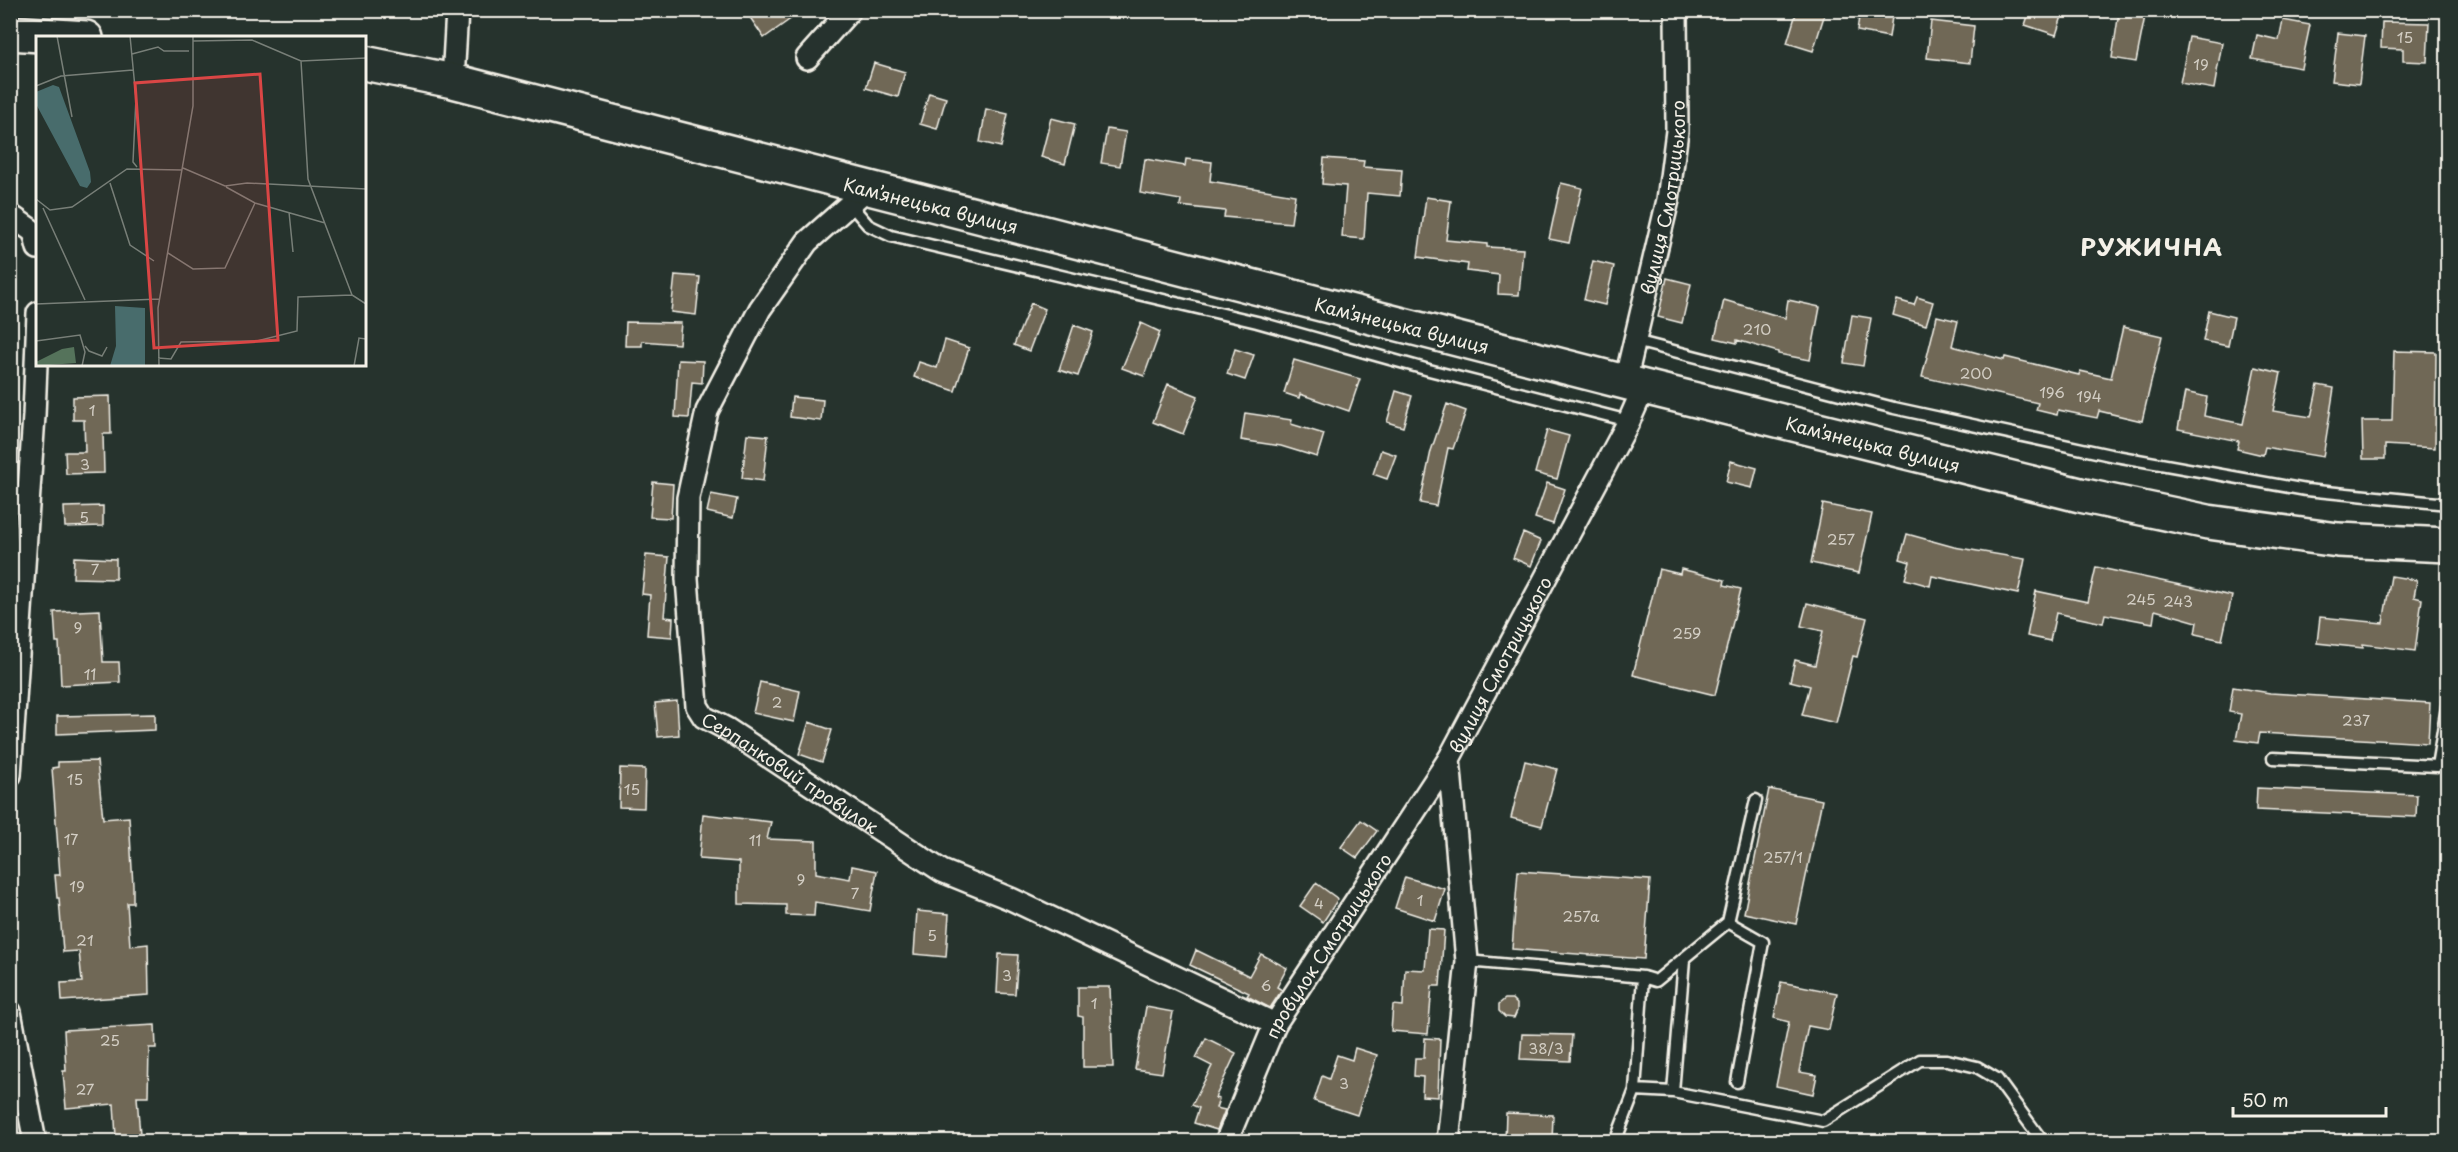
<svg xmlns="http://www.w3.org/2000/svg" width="2458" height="1152" viewBox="0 0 2458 1152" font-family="'Playpen Sans',sans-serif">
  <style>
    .building { fill: #6f6757; stroke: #f4f1e8; stroke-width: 1.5 }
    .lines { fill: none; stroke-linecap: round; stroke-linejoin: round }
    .lane-casing { stroke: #f4f1e8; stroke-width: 15 }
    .street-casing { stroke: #f4f1e8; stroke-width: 26 }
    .primary-casing { stroke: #f4f1e8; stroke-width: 38 }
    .lane { stroke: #26332d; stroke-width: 10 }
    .street { stroke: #26332d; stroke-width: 21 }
    .primary { stroke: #26332d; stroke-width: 33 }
    .labels { text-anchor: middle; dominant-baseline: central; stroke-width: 4.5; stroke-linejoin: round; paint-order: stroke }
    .number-label { font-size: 15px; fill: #d3cec4 }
    .street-label { font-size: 18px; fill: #f4f1e8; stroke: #26332d }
    .district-label { font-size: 24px; font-weight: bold; letter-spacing: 1.5px; fill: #f4f1e8; stroke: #26332d }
    .inset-road { fill: none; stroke: #787f78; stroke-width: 1.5 }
    .view { fill: #da4645; fill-opacity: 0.15; stroke: #da4645; stroke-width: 3 }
    .inset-edge { fill: none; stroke: #f4f1e8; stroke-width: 3 }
  </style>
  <rect width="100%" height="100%" fill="#26332d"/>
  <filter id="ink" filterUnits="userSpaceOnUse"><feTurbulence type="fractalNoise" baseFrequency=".0167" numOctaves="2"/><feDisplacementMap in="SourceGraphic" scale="12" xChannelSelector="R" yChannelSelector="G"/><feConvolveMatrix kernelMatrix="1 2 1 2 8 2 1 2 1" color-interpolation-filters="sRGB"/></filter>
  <g filter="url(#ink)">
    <path class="building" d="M745 10H803L764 38Z
      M1797 10H1826L1813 51 1787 43Z
      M1860 10H1893L1889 37 1857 31Z
      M2030 10H2064L2056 35 2025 25Z
      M2119 12 2145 16 2136 62 2112 58Z
      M2283 20 2310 25 2301 68 2252 59 2257 35 2279 40Z
      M1931 21 1974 26 1970 63 1927 58Z
      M2382 22 2429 23 2427 62 2403 61V49L2381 48Z
      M2338 33 2365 36 2359 84 2332 81Z
      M2189 37 2222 43 2214 89 2180 83Z
      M874 63 905 72 898 97 866 88Z
      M929 93 946 98 937 129 920 124Z
      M986 109 1008 114 1001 147 980 142Z
      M1051 118 1075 124 1065 164 1041 157Z
      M1107 129 1126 132 1120 166 1101 163Z
      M1324 158 1364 161 1363 167 1402 170 1400 196 1367 193 1364 239 1342 237 1346 186 1322 184Z
      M1145 159 1185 166 1186 159 1212 162 1210 181 1295 195 1291 223 1224 217 1225 211 1180 206 1181 200 1140 193Z
      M1561 183 1582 188 1569 243 1549 239Z
      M1426 197 1451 201 1446 240 1487 244V247L1523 249 1519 295 1498 294 1499 275 1467 271 1468 264 1418 257Z
      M1593 261 1614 266 1605 305 1584 300Z
      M675 275 700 277 696 315 671 312Z
      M1667 278 1691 284 1682 323 1658 317Z
      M1917 297 1933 302 1926 325 1893 315 1897 300 1914 305Z
      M1724 300 1785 318 1788 300 1820 307 1810 360 1778 354V352L1737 340V343L1715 338Z
      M1031 303 1045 309 1029 351 1014 345Z
      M2209 311 2234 317 2228 346 2203 341Z
      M1852 315 1871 318 1863 366 1844 363Z
      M1937 316 1958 321 1952 346 2004 360 2005 357 2079 375 2080 371 2111 378 2123 327 2162 336 2142 421 2099 411 2097 418 2058 410 2057 415 2036 410 2038 403 1922 377Z
      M626 322 681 323 679 344 642 341V346H625Z
      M1141 323 1160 332 1144 376 1122 368Z
      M1074 325 1093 332 1078 376 1059 370Z
      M945 340 969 348 955 391 914 377 919 362 937 368Z
      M1235 349 1254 355 1245 380 1227 374Z
      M2394 351 2436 352 2435 448 2385 445V459H2363L2362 421H2392Z
      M678 360 703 361 702 383 692 382 689 418 675 417Z
      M1294 360 1360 379 1349 411 1300 394 1299 398 1284 393Z
      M2255 367 2281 373 2273 411 2311 417 2318 385 2334 388 2323 457 2265 447 2263 455 2237 449 2239 441 2178 429 2185 392 2207 397 2204 416 2243 424Z
      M1168 384 1198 396 1183 434 1153 422Z
      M1396 391 1412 396 1403 427 1387 422Z
      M110 396 111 434H103L104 473 66 474 65 452H85L84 420H73V397Z
      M792 397 823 400 821 421 790 417Z
      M1447 404 1466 411 1453 449 1448 448 1436 506 1420 503 1431 451Z
      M1245 413 1292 420 1291 424 1324 434 1317 457 1281 446 1241 440Z
      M1547 430 1569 436 1557 479 1535 473Z
      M747 434 768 436 763 481 742 478Z
      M1381 450 1396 455 1387 479 1373 474Z
      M1731 461 1757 468 1752 488 1726 482Z
      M653 482 673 484 671 518 650 517Z
      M1547 483 1565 489 1553 524 1535 518Z
      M711 494 737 499 733 518 707 512Z
      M1823 504 1872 514 1859 573 1811 563Z
      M103 506V526L65 527 64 507Z
      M1523 533 1541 541 1531 566 1513 558Z
      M1907 534 1954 547 2025 559 2018 594 1932 576 1930 586 1905 579 1910 562 1900 559Z
      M646 555 669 557 664 617 673 618 672 637 647 635 650 595 642 594Z
      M74 557 116 559V579L73 578Z
      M2096 567 2232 596 2222 640 2195 634 2197 622 2155 610 2153 623 2105 614 2103 623 2056 613 2050 641 2027 636 2036 591 2088 602Z
      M1659 569 1680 574 1681 569 1725 580 1724 585 1741 589 1715 695 1633 675Z
      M2391 576 2417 580 2414 597 2422 599 2415 651 2363 644V648L2317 643 2320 617 2383 623Z
      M1807 603 1867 618 1857 657 1853 656 1836 723 1802 715 1810 686 1790 681 1795 660 1815 665 1823 631 1801 626Z
      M100 610 103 662H119L120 682 61 685 59 642H56L54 612Z
      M760 682 800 691 794 722 753 713Z
      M2233 687 2270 693 2430 703 2428 743 2260 733 2258 743 2236 740 2241 714 2229 712Z
      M677 701 679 735 658 737 655 703Z
      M155 714V730L57 734V716Z
      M809 722 832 730 822 762 799 754Z
      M97 761 103 819 129 817 133 886V903H127L130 946 148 944 149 995 62 1001 61 983 82 982 79 951 63 952 59 898H57L55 875H60L52 768 58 767V762Z
      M1525 761 1557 769 1542 826 1511 818Z
      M620 768 645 769 644 808 619 807Z
      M2257 788 2417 795 2416 817 2256 810Z
      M1769 789 1822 800 1796 924 1744 913Z
      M703 814 771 822 767 839 816 841V873L850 879 852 866 877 871 870 911 815 902 814 916 786 915V905L739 904V862L699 859Z
      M1361 820 1377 831 1357 858 1341 847Z
      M1518 871 1650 880 1644 959 1512 949Z
      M1405 877 1445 889 1435 921 1395 908Z
      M1316 883 1338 899 1323 922 1300 906Z
      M917 911 949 914 946 957 914 954Z
      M1428 929 1444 930 1440 986H1432L1428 1034 1391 1031 1393 1005 1403 1006 1405 969 1425 970Z
      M1196 950 1249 976 1261 954 1287 968 1277 987 1282 990 1270 1008 1247 996 1249 993 1190 965Z
      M999 954 1018 955 1015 994 997 993Z
      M1781 982 1837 993 1829 1030 1808 1026 1799 1072 1817 1075 1813 1094 1776 1086 1789 1022 1774 1018Z
      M1078 987H1110L1113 1067H1083V1017L1078 1016Z
      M1505 999H1512L1517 1004V1011L1514 1018 1505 1017 1499 1011V1004Z
      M1146 1007 1173 1012 1162 1073 1135 1069Z
      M155 1025 156 1048H149L148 1097H137L140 1135 116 1137 114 1104 66 1108 63 1071H66L64 1030Z
      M1522 1034 1572 1035 1570 1061 1520 1059Z
      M1206 1038 1236 1053 1215 1098 1219 1099 1216 1108 1225 1110 1217 1130 1194 1123 1199 1108 1192 1105 1212 1066 1196 1058Z
      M1425 1038 1440 1039 1438 1097 1422 1096 1423 1077 1414 1076 1415 1058H1424Z
      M1355 1048 1377 1055 1357 1115 1314 1101 1322 1076 1329 1079 1337 1055 1352 1060Z
      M1506 1113 1553 1115 1552 1142H1505Z"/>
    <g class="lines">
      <defs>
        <path id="lane" d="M850 204 868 225 891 236 1257 322 1429 370 1629 421
          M1635 341 1894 408 2110 455 2306 490 2448 504
          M2273 758 2437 766 2448 701
          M1728 922 1763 942 1737 1082
          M1467 961 1643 977 1635 1090 1615 1142
          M1643 977 1656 981 1728 922 1756 800
          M1635 1090 1673 1092 1823 1121 1920 1060H1947L1977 1067 1997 1079 2043 1142
          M1673 1092 1684 960"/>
        <g id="street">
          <path d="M807 58 850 10"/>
          <path d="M453 81 457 10"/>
          <path id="s1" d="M867 189 807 242 760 309 707 411 688 498 687 579 697 706 704 717 727 729 942 871 1011 899 1275 1024"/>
          <path d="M10 215 34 232 38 248"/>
          <path id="s2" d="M1625 382 1668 200 1677 131 1676 10"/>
          <path d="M10 775 34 416 38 313"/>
          <path d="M10 1012 35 1142"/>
          <path id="s3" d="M1226 1142 1275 1024 1449 759"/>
          <path id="s4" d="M1448 1142 1467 961 1449 759 1629 421 1644 387"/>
        </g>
        <path id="primary" d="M10 33 86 38
          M364 63 453 81 1644 387 2080 495 2208 522 2338 540 2448 545"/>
      </defs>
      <use href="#lane" class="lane-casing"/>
      <use href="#street" class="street-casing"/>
      <use href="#primary" class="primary-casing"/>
      <use href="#lane" class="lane"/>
      <use href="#street" class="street"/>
      <use href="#primary" class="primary"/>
    </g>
  </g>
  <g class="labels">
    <g class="number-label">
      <text x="2405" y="36">15</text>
      <text x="2201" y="63">19</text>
      <text x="1757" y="328">210</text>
      <text x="1976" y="372">200</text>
      <text x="2052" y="391">196</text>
      <text x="2089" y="395">194</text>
      <text x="92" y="409">1</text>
      <text x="85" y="463">3</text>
      <text x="84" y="516">5</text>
      <text x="1841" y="538">257</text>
      <text x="95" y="568">7</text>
      <text x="2141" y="598">245</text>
      <text x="2178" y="600">243</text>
      <text x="78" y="626">9</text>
      <text x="1687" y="632">259</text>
      <text x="90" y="673">11</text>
      <text x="777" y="701">2</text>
      <text x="2356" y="719">237</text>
      <text x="75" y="778">15</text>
      <text x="632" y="788">15</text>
      <text x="71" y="838">17</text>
      <text x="755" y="839">11</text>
      <text x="1783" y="856">257/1</text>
      <text x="801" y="878">9</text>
      <text x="77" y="885">19</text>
      <text x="855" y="892">7</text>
      <text x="1420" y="899">1</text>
      <text x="1319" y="902">4</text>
      <text x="1581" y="915">257а</text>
      <text x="932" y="934">5</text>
      <text x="85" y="939">21</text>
      <text x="1007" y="974">3</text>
      <text x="1266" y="984">6</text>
      <text x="1094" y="1002">1</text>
      <text x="110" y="1039">25</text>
      <text x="1546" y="1047">38/3</text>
      <text x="1344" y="1082">3</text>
      <text x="85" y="1088">27</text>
    </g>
    <g class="street-label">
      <text stroke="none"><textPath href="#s2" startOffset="189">вулиця Смотрицького</textPath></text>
      <text transform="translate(931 205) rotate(14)">Камʼянецька вулиця</text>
      <text transform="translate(1402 325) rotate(14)">Камʼянецька вулиця</text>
      <text transform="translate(1873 444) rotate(14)">Камʼянецька вулиця</text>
      <text stroke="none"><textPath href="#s4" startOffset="492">вулиця Смотрицького</textPath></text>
      <text stroke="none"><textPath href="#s1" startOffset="690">Серпанковий провулок</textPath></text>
      <text stroke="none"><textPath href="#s3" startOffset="222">провулок Смотрицького</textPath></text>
    </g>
    <g class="district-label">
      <text x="2152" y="246">РУЖИЧНА</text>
    </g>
  </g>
  <g transform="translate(36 36)">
    <rect width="330" height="330" fill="#26332d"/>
    <path d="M38 311 40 327 0 330V326L26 313Z" fill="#55735b"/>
    <path d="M17 49 23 51 54 136 55 146 51 152 44 150 0 68V56ZM79 270 109 272V330H74L80 310Z" fill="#486c6c"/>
    <path class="inset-road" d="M21 0 36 81M94 0 100 62 97 126 101 131M157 5 216 4 265 25 330 22M96 18 122 11 128 15H153M265 25 272 143 316 259 330 268M0 50 25 40 97 34M147 132 189 150 211 147 330 153M74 147 94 209 118 225M190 151 219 167 289 187M0 163 14 174 36 171 91 133 146 134M7 172 49 264M253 176 257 216M132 217 157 233 189 232 219 167M0 268 123 263M0 305 44 299 49 316 46 330M49 310 53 315 66 320 71 311M122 322 135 323 145 306 221 305 261 295 262 261 316 259M123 330 122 272 157 70V0M318 330 323 302 330 303"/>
    <path class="view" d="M224 38 242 304 118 312 99 47Z"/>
    <rect width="330" height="330" class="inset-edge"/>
  </g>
  <rect width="2458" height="1152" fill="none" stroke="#26332d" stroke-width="36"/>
  <rect x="18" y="18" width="2422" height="1116" fill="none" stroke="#f4f1e8" stroke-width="2" filter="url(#ink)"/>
  <path d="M2233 1107v9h153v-9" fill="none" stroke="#f4f1e8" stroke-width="3"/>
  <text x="2242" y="1107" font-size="18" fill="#f4f1e8" stroke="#26332d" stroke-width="4.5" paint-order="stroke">50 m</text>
</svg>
